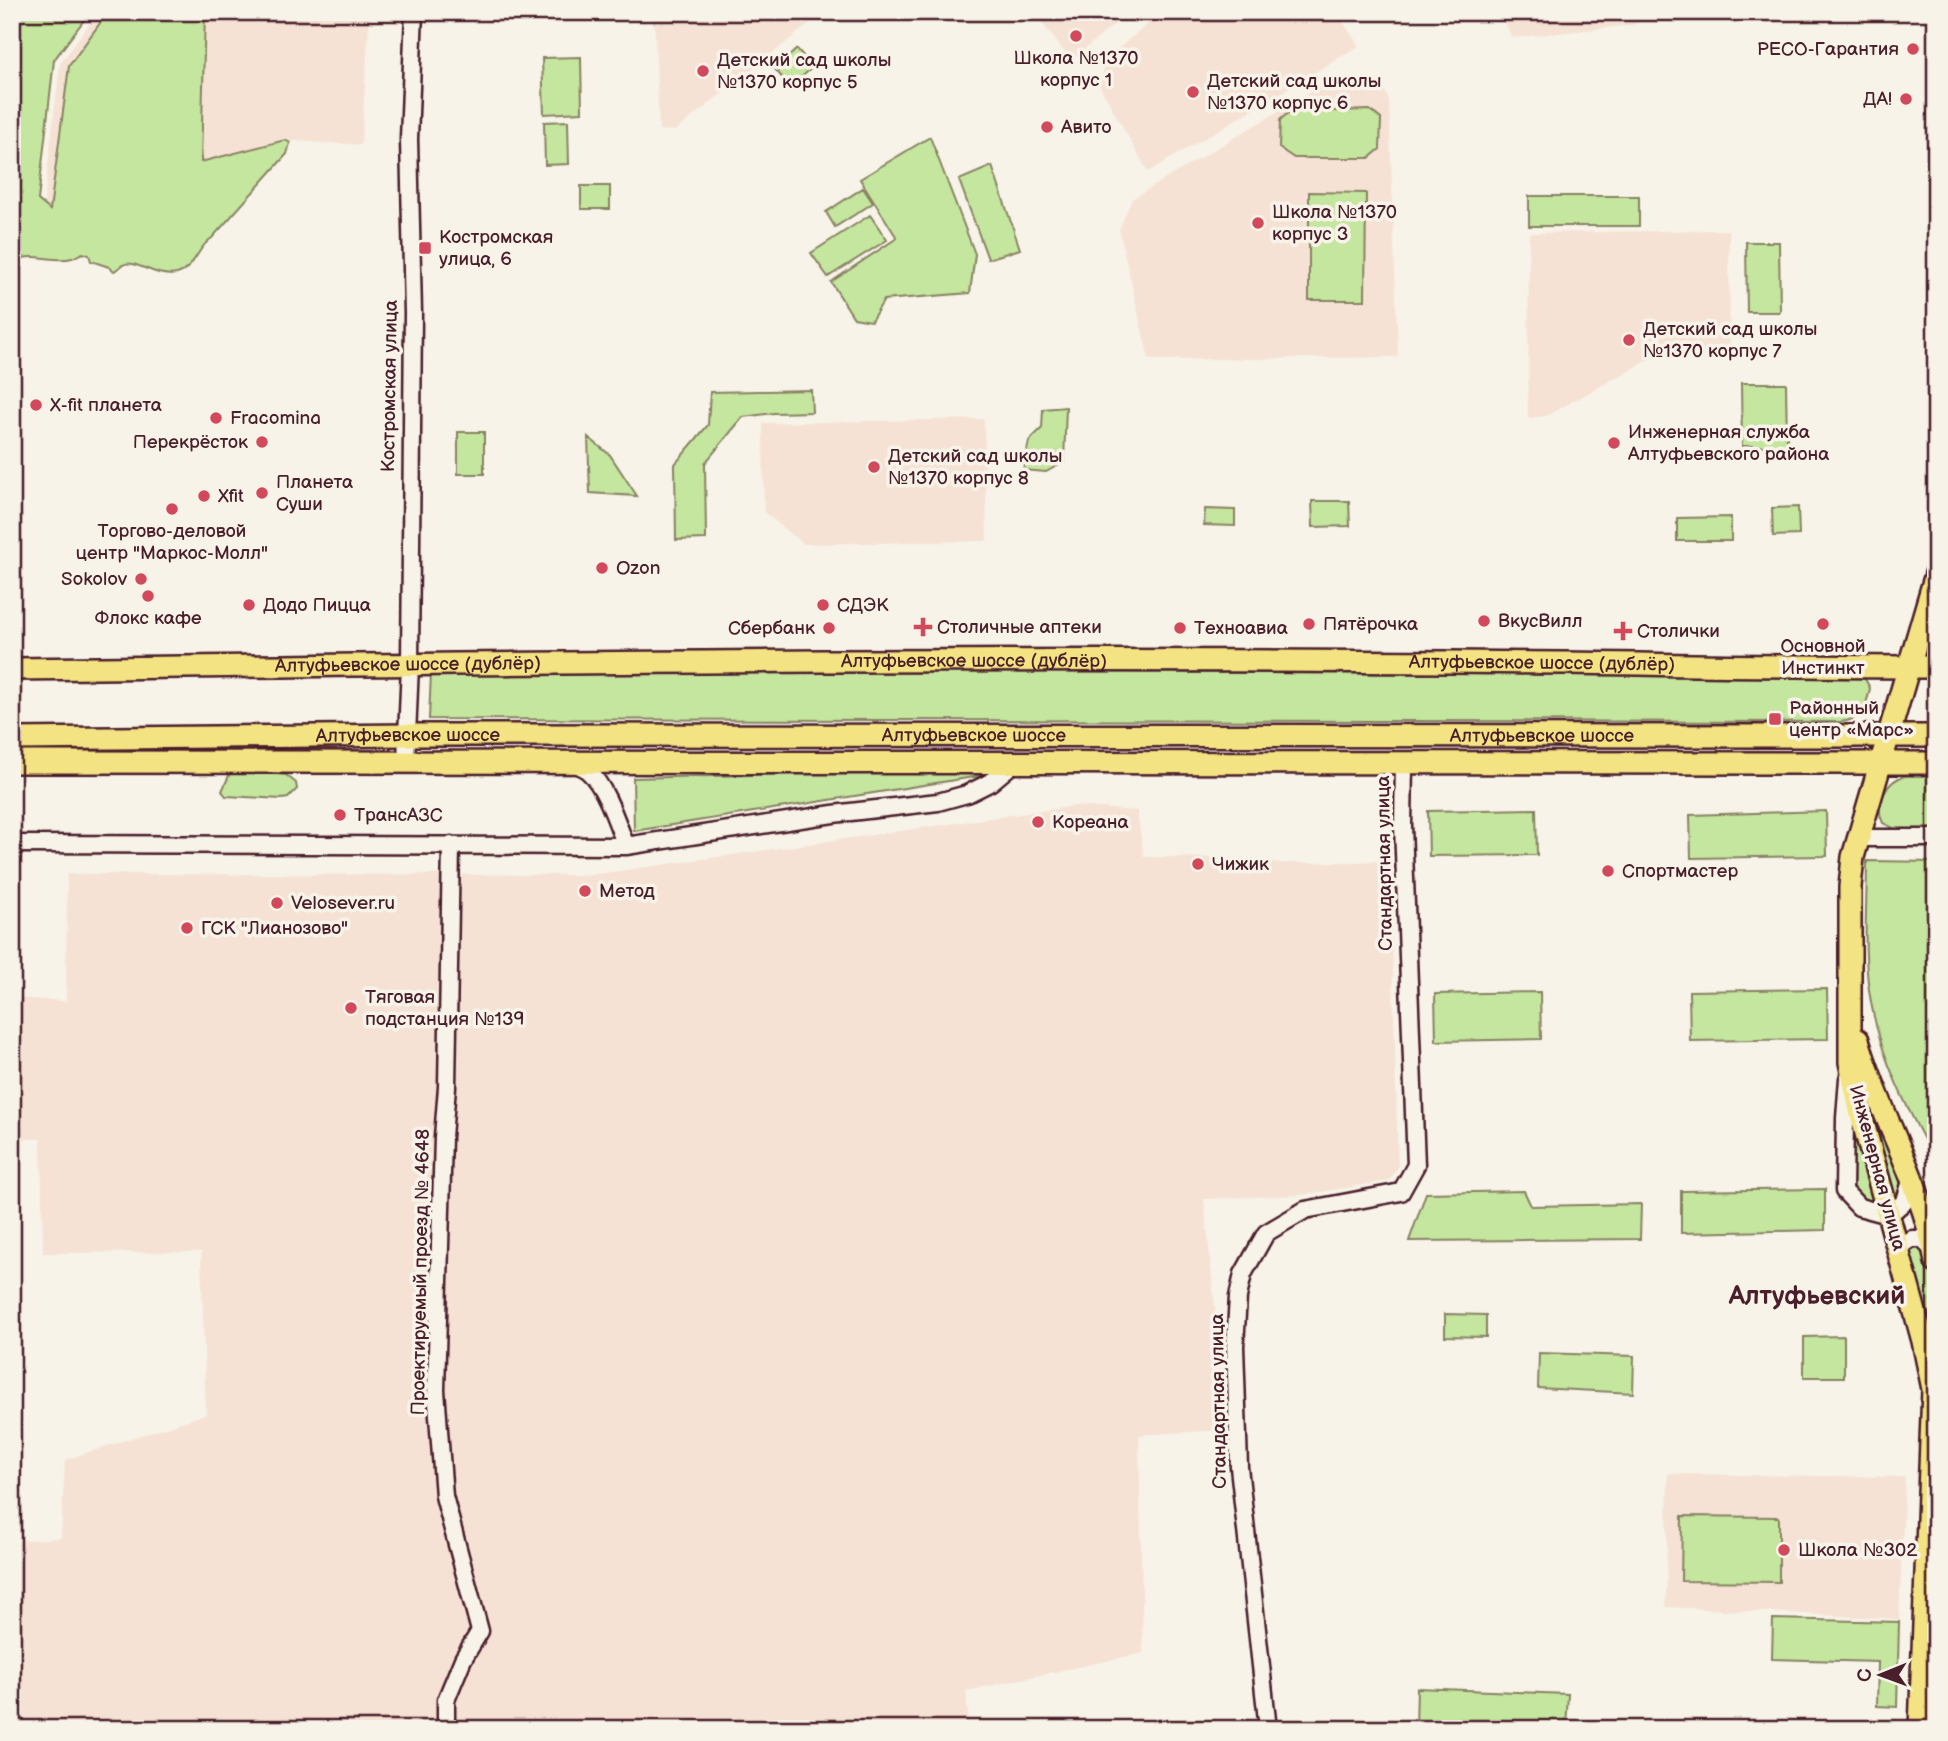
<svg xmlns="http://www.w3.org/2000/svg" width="1948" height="1741" viewBox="0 0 1948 1741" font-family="'Balsamiq Sans',sans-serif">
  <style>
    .built { fill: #f5e2d4 }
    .green { fill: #c5e69e; stroke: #888264; stroke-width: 2 }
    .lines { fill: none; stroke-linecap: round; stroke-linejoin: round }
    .minor-casing { stroke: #4a1f2b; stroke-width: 21 }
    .major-casing { stroke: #4a1f2b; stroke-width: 26 }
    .minor { stroke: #f7f3e8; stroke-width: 16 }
    .major { stroke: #f4e382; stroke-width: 21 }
    .poi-dot { fill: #d1495b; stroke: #f7f3e8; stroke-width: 2.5 }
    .labels { text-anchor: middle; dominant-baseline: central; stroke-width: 7; stroke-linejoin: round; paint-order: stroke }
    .poi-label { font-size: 19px; fill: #4a1f2b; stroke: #f7f3e8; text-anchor: start }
    .street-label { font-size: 19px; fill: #4a1f2b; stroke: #f7f3e8 }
    .district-label { font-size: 26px; font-weight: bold; fill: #4a1f2b; stroke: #f7f3e8 }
  </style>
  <rect width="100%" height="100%" fill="#f7f3e8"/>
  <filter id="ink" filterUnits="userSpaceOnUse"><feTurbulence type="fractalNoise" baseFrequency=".0143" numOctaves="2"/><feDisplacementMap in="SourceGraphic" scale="14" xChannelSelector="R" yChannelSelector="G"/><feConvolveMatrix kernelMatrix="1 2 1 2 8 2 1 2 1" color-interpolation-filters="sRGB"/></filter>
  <g filter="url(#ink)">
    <path class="built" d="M98 12H370L361 145 293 141 185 264 38 251 60 64Z
      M654 12H824L675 131 659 130Z
      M1033 12H1130L1071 60Z
      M1162 12H1336L1359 46 1148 172 1099 85 1107 58Z
      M1500 12H1657L1634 25 1512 38Z
      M1329 81 1382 83 1389 101 1398 357 1149 360 1119 229 1132 199Z
      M1729 230 1730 356 1652 358 1546 416 1528 418 1529 233Z
      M984 419 987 541 804 544 764 512 763 423Z
      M1076 806 1137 811 1144 857 1245 858V864L1390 861 1398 1167 1389 1181 1301 1195 1204 1199 1219 1347 1221 1430 1139 1435 1143 1653 966 1691 969 1729H12V1541L61 1538 65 1460 206 1414 201 1252 43 1253 41 1139H12V998L66 1001 67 874 590 875Z
      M1668 1474 1905 1477 1899 1619 1666 1607Z"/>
    <path class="green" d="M12 12H90L54 60 38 200 50 210 69 66 108 12H205L201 162 285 140 290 143 287 154 212 238C197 247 195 269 177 274 156 279 134 258 123 265 120 266 117 270 114 271L109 267 91 261 89 255 83 253C79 254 76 257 72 258 56 263 39 254 23 258 15 243 24 229 17 215H12Z
      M797 49 813 67 790 87 775 69Z
      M581 57 582 112 544 114 542 58Z
      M1370 110 1381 119 1380 149 1369 158H1294L1279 148 1280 120 1289 112Z
      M568 121 569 164 545 165 544 122Z
      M930 137 975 254 970 293 884 300 871 321 854 318 831 282 897 238 860 179Z
      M992 166 1020 249 988 259 959 180Z
      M581 186H610V209H581Z
      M863 188 873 203 835 227 826 212Z
      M1309 192 1366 193 1365 300H1309Z
      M1529 196H1639V226H1529Z
      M870 215 887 240 828 277 811 253Z
      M1746 242H1779L1780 312H1747Z
      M1741 383H1786L1787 446H1742Z
      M811 390 812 412 774 413 743 417 705 463 706 539 676 540 675 464 708 425 710 392Z
      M1066 407 1064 462 1046 472 1023 470 1029 441 1042 428 1043 409Z
      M458 432H484V474H458Z
      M588 437 610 455 637 496 590 493Z
      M1312 501H1349L1350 526 1313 527Z
      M1798 507 1799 535 1773 536 1772 508Z
      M1205 509 1235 510V526L1204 525Z
      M1731 517V541H1677V518Z
      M684 671 1854 675 1865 679 1870 688C1867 706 1860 721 1840 722L429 719 431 673Z
      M990 769 986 775 634 831 633 778Z
      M244 770 286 775 296 783 297 789 288 798 282 799 226 796 222 791 231 771Z
      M1905 776H1936V831H1899L1883 823C1874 806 1886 780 1905 776Z
      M1536 809 1537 855 1429 856 1428 811Z
      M1826 811 1827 856 1691 858 1690 815Z
      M1867 861 1936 862V1162C1908 1110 1881 1060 1871 1002 1862 956 1867 907 1867 861Z
      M1827 989 1828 1039 1690 1041 1689 991Z
      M1540 992 1541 1039 1436 1041 1435 994Z
      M1872 1112H1874L1901 1177V1188L1895 1200 1869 1114Z
      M1853 1123 1877 1206 1866 1205 1855 1191 1852 1181Z
      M1825 1189V1230L1681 1233V1191Z
      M1524 1191 1531 1206 1641 1204 1640 1239 1409 1241 1426 1193Z
      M1919 1246C1938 1263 1935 1329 1933 1355L1909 1249Z
      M1445 1314 1486 1315V1337L1445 1336Z
      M1844 1336V1377H1804V1337Z
      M1539 1353 1634 1356 1633 1393 1538 1388Z
      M1682 1516 1779 1517V1582L1681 1581Z
      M1773 1619 1899 1622 1897 1707 1877 1706 1878 1662 1772 1659Z
      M1417 1688 1568 1694 1566 1729H1416Z"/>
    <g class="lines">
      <defs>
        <path id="minor" d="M406 761 410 664 413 313 409 139 414 12
          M573 763C577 765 584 767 588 771 606 787 617 823 626 846
          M1858 838H1936
          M12 844 626 846 833 814 938 802 967 794 991 782 1015 762
          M1848 1078 1845 1118 1844 1191 1859 1207 1889 1215 1905 1201 1911 1181
          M1899 1256 1904 1244 1912 1239H1922L1934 1251
          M446 1729V1700L463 1659 480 1631 444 1496 436 1390 443 1137 447 1087 451 845
          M1268 1729 1239 1467 1235 1346 1238 1297 1243 1274 1266 1233 1305 1210 1401 1192 1416 1165 1403 826 1404 763"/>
        <g id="major">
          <path id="s1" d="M12 669C492 663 972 658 1452 662 1614 663 1775 667 1936 667"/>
          <path id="s2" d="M12 739 407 735 1936 736"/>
          <path d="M12 762 1936 763"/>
          <path d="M1858 1040C1879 1113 1924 1187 1936 1262"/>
          <path d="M1920 1729 1933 1389 1923 1341 1861 1115 1850 1062V887L1853 857 1936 574"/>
        </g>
      </defs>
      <use href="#minor" class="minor-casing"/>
      <use href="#major" class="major-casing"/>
      <use href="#minor" class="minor"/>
      <use href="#major" class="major"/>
    </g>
  </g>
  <g class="poi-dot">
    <circle cx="1076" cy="36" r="7"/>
    <circle cx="1913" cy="49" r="7"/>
    <circle cx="703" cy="71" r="7"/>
    <circle cx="1193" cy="92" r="7"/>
    <circle cx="1906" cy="99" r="7"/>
    <circle cx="1047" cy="127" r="7"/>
    <circle cx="1258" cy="223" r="7"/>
    <rect x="418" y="241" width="14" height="14" rx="3.5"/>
    <circle cx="1629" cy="340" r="7"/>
    <circle cx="36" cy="405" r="7"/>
    <circle cx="216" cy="418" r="7"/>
    <circle cx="262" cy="442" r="7"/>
    <circle cx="1614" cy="443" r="7"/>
    <circle cx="874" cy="467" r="7"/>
    <circle cx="262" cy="493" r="7"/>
    <circle cx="204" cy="496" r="7"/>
    <circle cx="172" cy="509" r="7"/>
    <circle cx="602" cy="568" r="7"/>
    <circle cx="141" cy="579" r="7"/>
    <circle cx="148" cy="596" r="7"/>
    <circle cx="249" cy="605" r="7"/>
    <circle cx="823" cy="605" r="7"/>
    <circle cx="1484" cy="621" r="7"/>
    <circle cx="1309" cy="624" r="7"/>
    <circle cx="1823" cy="624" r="7"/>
    <path d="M919.5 616.5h7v7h7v7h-7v7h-7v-7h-7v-7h7z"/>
    <circle cx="829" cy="628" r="7"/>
    <circle cx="1180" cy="628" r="7"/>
    <path d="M1619.5 620.5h7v7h7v7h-7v7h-7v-7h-7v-7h7z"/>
    <rect x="1768" y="712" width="14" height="14" rx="3.5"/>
    <circle cx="340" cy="815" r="7"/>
    <circle cx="1038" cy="822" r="7"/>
    <circle cx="1198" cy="864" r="7"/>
    <circle cx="1608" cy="871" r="7"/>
    <circle cx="585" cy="891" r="7"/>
    <circle cx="277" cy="903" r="7"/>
    <circle cx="187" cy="928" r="7"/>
    <circle cx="351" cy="1008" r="7"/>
    <circle cx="1784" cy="1550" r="7"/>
  </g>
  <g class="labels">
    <g class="poi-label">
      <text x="1899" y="49" text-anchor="end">РЕСО-Гарантия</text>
      <text x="1076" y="58" text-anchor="middle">Школа №1370<tspan x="1076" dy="22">корпус 1</tspan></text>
      <text x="717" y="60">Детский сад школы<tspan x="717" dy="22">№1370 корпус 5</tspan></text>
      <text x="1207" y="81">Детский сад школы<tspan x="1207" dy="22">№1370 корпус 6</tspan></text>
      <text x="1892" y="99" text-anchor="end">ДА!</text>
      <text x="1061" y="127">Авито</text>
      <text x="1272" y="212">Школа №1370<tspan x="1272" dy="22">корпус 3</tspan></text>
      <text x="439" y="237">Костромская<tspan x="439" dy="22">улица, 6</tspan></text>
      <text x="1643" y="329">Детский сад школы<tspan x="1643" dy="22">№1370 корпус 7</tspan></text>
      <text x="50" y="405">X-fit планета</text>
      <text x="230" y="418">Fracomina</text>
      <text x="1628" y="432">Инженерная служба<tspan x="1628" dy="22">Алтуфьевского района</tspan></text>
      <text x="248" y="442" text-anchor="end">Перекрёсток</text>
      <text x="888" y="456">Детский сад школы<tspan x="888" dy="22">№1370 корпус 8</tspan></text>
      <text x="276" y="482">Планета<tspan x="276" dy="22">Суши</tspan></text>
      <text x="218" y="496">Xfit</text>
      <text x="172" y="531" text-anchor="middle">Торгово-деловой<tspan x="172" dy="22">центр "Маркос-Молл"</tspan></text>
      <text x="616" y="568">Ozon</text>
      <text x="127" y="579" text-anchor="end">Sokolov</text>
      <text x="263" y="605">Додо Пицца</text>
      <text x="837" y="605">СДЭК</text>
      <text x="148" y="618" text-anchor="middle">Флокс кафе</text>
      <text x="1498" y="621">ВкусВилл</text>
      <text x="1323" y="624">Пятёрочка</text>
      <text x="937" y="627">Столичные аптеки</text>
      <text x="815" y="628" text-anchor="end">Сбербанк</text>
      <text x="1194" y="628">Техноавиа</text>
      <text x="1637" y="631">Столички</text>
      <text x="1823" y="646" text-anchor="middle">Основной<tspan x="1823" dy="22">Инстинкт</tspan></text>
      <text x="1789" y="708">Районный<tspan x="1789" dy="22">центр «Марс»</tspan></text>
      <text x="354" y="815">ТрансАЗС</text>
      <text x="1052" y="822">Кореана</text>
      <text x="1212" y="864">Чижик</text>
      <text x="1622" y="871">Спортмастер</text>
      <text x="599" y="891">Метод</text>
      <text x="291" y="903">Velosever.ru</text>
      <text x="201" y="928">ГСК "Лианозово"</text>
      <text x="365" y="997">Тяговая<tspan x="365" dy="22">подстанция №139</tspan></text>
      <text x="1798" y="1550">Школа №302</text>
    </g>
    <g class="street-label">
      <text transform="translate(390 386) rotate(-89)">Костромская улица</text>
      <text stroke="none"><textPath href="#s1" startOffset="962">Алтуфьевское шоссе (дублёр)</textPath></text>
      <text stroke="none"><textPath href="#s1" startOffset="1530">Алтуфьевское шоссе (дублёр)</textPath></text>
      <text stroke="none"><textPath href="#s1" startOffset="396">Алтуфьевское шоссе (дублёр)</textPath></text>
      <text stroke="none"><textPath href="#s2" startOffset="396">Алтуфьевское шоссе</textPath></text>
      <text stroke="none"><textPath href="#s2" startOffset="962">Алтуфьевское шоссе</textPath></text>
      <text stroke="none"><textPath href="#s2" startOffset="1530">Алтуфьевское шоссе</textPath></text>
      <text transform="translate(1385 863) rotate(-91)">Стандартная улица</text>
      <text transform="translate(1877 1168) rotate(75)">Инженерная улица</text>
      <text transform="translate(421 1272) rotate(-89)">Проектируемый проезд № 4648</text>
      <text transform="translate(1219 1401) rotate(-91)">Стандартная улица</text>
    </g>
    <g class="district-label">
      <text x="1817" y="1296">Алтуфьевский</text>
    </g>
  </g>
  <rect width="1948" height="1741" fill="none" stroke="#f7f3e8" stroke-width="42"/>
  <rect x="21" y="21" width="1906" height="1699" fill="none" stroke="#4a1f2b" stroke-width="2.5" filter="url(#ink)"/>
  <g transform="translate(1881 1675) rotate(269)" stroke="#f7f3e8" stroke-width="5" paint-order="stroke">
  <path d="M0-5L12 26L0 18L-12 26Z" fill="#4a1f2b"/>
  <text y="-10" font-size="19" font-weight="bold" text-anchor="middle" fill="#4a1f2b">С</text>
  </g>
</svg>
